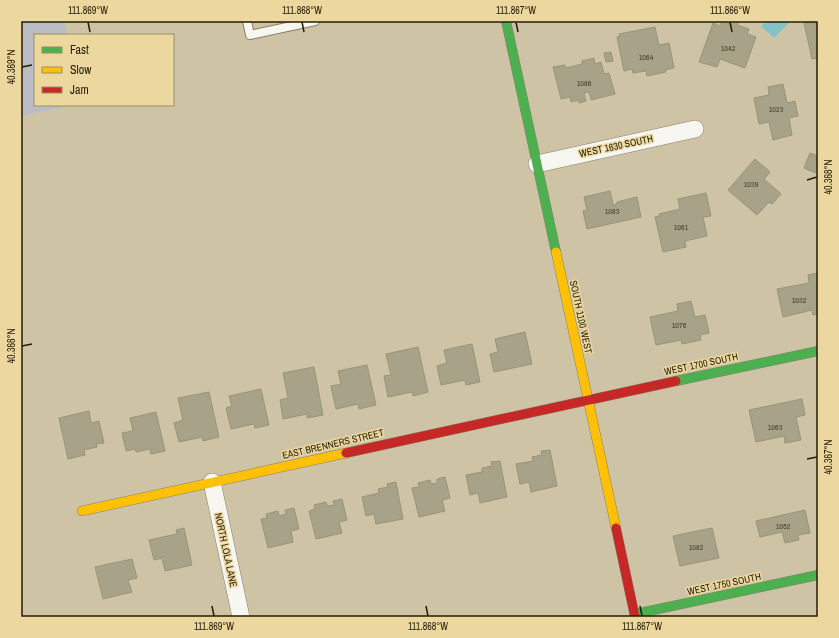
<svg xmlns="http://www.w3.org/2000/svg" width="839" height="638" viewBox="0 0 839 638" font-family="'Archivo Narrow',sans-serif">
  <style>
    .green { fill: #babcc3 }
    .water { fill: #85c2c5 }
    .building { fill: #a8a388; stroke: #98937b }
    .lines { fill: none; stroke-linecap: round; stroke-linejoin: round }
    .lane-casing { stroke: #887f67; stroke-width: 10 }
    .street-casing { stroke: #887f67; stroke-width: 18 }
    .fast-casing { stroke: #887f67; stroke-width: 10 }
    .slow-casing { stroke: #887f67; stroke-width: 10 }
    .jam-casing { stroke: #887f67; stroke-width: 10 }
    .lane { stroke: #f8f6f1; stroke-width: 8 }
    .street { stroke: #f8f6f1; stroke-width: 17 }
    .fast { stroke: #4caf50; stroke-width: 9 }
    .slow { stroke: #ffc107; stroke-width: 9 }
    .jam { stroke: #c62828; stroke-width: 9 }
    .ticks { fill: none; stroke: #241c05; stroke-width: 1.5 }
    .labels { text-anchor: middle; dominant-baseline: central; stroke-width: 3; stroke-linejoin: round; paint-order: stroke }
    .number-label { font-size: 8px; fill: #453e26 }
    .street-label { font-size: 10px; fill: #241c05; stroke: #ecd89f }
    .neatline { fill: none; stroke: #241c05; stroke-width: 1.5 }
    .ticks-label { font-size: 10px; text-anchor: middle; fill: #241c05 }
  </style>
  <rect width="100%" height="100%" fill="#cec3a4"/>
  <path class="green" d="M21 21H64L67 35H35V105H73L21 116Z"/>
  <path class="water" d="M766 21H791L774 38 761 26Z"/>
  <path class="building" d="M722 21H739L737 25 749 29 747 34 756 37 745 68 720 59 717 67 699 62 713 23 720 26Z
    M816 21 818 58 812 59 804 23Z
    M655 27 659 45 669 43 674 68 665 70 666 72 647 76 646 71 633 73 632 69 624 71 617 37 620 36 619 34Z
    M611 52 613 61 606 62 604 53Z
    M594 58 595 64 601 62 604 74 609 73 615 94 591 100 589 92 584 93 586 101 579 103 578 100 571 102 570 97 561 99 553 67 565 65 566 68 582 64V61Z
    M783 84 787 103 795 101 798 116 789 118 792 135 773 140 769 122 759 124 754 98 769 95 768 87Z
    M810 153 818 156V174L804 168Z
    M755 159 770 172 764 179 781 194 772 204 769 202 757 215 728 190Z
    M610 191 613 205 617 204V202L637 197 641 217 587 229 583 211 587 210 584 197Z
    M706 193 711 216 703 217 707 236 685 241 686 247 663 252 655 217 659 216V214L680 209 678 199Z
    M818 273V314L813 315 812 310 783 317 777 289 809 283 808 275Z
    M691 301 695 317 705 315 709 333 700 335 701 340 682 344 681 340 656 345 650 317 678 311 677 304Z
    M525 332 532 364 494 372 490 354 498 352 495 339Z
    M472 344 480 382 466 385 465 380 441 385 437 366 447 363 444 350Z
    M418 347 428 392 413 396 412 392 388 397 384 376 391 375 386 354Z
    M367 365 376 405 359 409 358 404 336 409 331 386 341 384 338 371Z
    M314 367 323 415 307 418V414L283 419 280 400 288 398 283 373Z
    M261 389 269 425 255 428 254 424 231 429 226 408 232 406 229 396Z
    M209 392 219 437 203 441 202 437 179 442 174 423 183 420 178 398Z
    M802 399 805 415 796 417 801 440 785 443 784 436 756 442 749 410Z
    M89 411 91 423 99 421 104 443 96 444 97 447 84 450 85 455 68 459 59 418Z
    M156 412 165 451 151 454 150 449 136 452 135 449 126 451 122 433 133 431 130 418Z
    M550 450 557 486 531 492 529 482 520 484 516 464 533 461 532 457 542 455 541 451Z
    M500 461 507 497 480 503 478 493 470 495 466 475 482 472V468L492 466 491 462Z
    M445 477 450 498 442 500 445 511 419 517 412 488 419 487 418 483 430 480 431 484 437 483V479Z
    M396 482 403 519 376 524 374 514 366 516 362 497 379 493 378 489 388 487 387 484Z
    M342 499 347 520 339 522 342 533 316 539 309 511 315 509 314 505 326 502 327 506 334 505 333 501Z
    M294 508 299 529 291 531 293 542 268 548 261 519 267 518 266 514 278 511 279 516 286 514 285 510Z
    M805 510 810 533 798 535 799 540 785 543 782 532 760 537 756 521Z
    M184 528 192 565 165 571 162 558 154 560 149 540 177 534 176 530Z
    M712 528 719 558 680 566 673 536Z
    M132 559 137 578 128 580 132 592 103 599 95 567Z"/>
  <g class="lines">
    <defs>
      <path id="lane" d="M247 21 250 35 315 21"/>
      <path id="street" d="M537 164 695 129
        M212 482 241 617"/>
      <path id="fast" d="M506 21 556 252
        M676 381 818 351
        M635 614 818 575"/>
      <path id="slow" d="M556 252 616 528
        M82 511 346 453"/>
      <path id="jam" d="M346 453 676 381
        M616 528 635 617"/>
    </defs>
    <use href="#lane" class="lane-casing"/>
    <use href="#street" class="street-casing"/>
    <use href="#fast" class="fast-casing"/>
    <use href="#slow" class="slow-casing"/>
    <use href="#jam" class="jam-casing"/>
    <use href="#lane" class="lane"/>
    <use href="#street" class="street"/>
    <use href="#fast" class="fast"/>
    <use href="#slow" class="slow"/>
    <use href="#jam" class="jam"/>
  </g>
  <path class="ticks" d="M88 22 90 32M302 22 304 32M516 22 518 32M730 22 732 32M22 67 32 65M807 180 817 177M22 346 32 344M807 459 817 457M212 606 214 616M426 606 428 616M640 606 642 616"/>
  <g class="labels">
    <g class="number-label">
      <text x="728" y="48">1042</text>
      <text x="646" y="57">1064</text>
      <text x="584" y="83">1086</text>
      <text x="776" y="109">1023</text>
      <text x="751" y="184">1039</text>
      <text x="612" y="211">1083</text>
      <text x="681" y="227">1061</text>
      <text x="799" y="300">1032</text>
      <text x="679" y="325">1076</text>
      <text x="775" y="427">1063</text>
      <text x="783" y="526">1052</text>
      <text x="696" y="547">1082</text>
    </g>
    <g class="street-label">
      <text transform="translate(616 146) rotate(-12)">WEST 1630 SOUTH</text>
      <text transform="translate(581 317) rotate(78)">SOUTH 1100 WEST</text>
      <text transform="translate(701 364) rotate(-12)">WEST 1700 SOUTH</text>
      <text transform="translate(333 444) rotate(-13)">EAST BRENNERS STREET</text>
      <text transform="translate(226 550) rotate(78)">NORTH LOLA LANE</text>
      <text transform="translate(724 584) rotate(-12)">WEST 1750 SOUTH</text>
    </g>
  </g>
  <rect width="839" height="638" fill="none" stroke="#ecd89f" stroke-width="44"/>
  <rect x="34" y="34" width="140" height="72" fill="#ecd89f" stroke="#9c8d61"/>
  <rect x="42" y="47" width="20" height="6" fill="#4caf50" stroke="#9c8d61"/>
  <text x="70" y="54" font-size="12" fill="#241c05">Fast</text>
  <rect x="42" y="67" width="20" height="6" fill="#ffc107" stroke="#9c8d61"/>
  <text x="70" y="74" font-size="12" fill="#241c05">Slow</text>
  <rect x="42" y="87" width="20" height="6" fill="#c62828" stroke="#9c8d61"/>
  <text x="70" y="94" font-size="12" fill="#241c05">Jam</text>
  <rect x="22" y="22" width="795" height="594" class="neatline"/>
  <g class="ticks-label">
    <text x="88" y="14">111.869°W</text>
    <text x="302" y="14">111.868°W</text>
    <text x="516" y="14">111.867°W</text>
    <text x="730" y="14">111.866°W</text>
    <text transform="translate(11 67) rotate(-90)" y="4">40.369°N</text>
    <text transform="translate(828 177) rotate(-90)" y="4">40.368°N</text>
    <text transform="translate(11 346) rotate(-90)" y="4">40.368°N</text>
    <text transform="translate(828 457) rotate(-90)" y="4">40.367°N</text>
    <text x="214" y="630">111.869°W</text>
    <text x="428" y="630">111.868°W</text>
    <text x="642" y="630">111.867°W</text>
  </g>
</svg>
